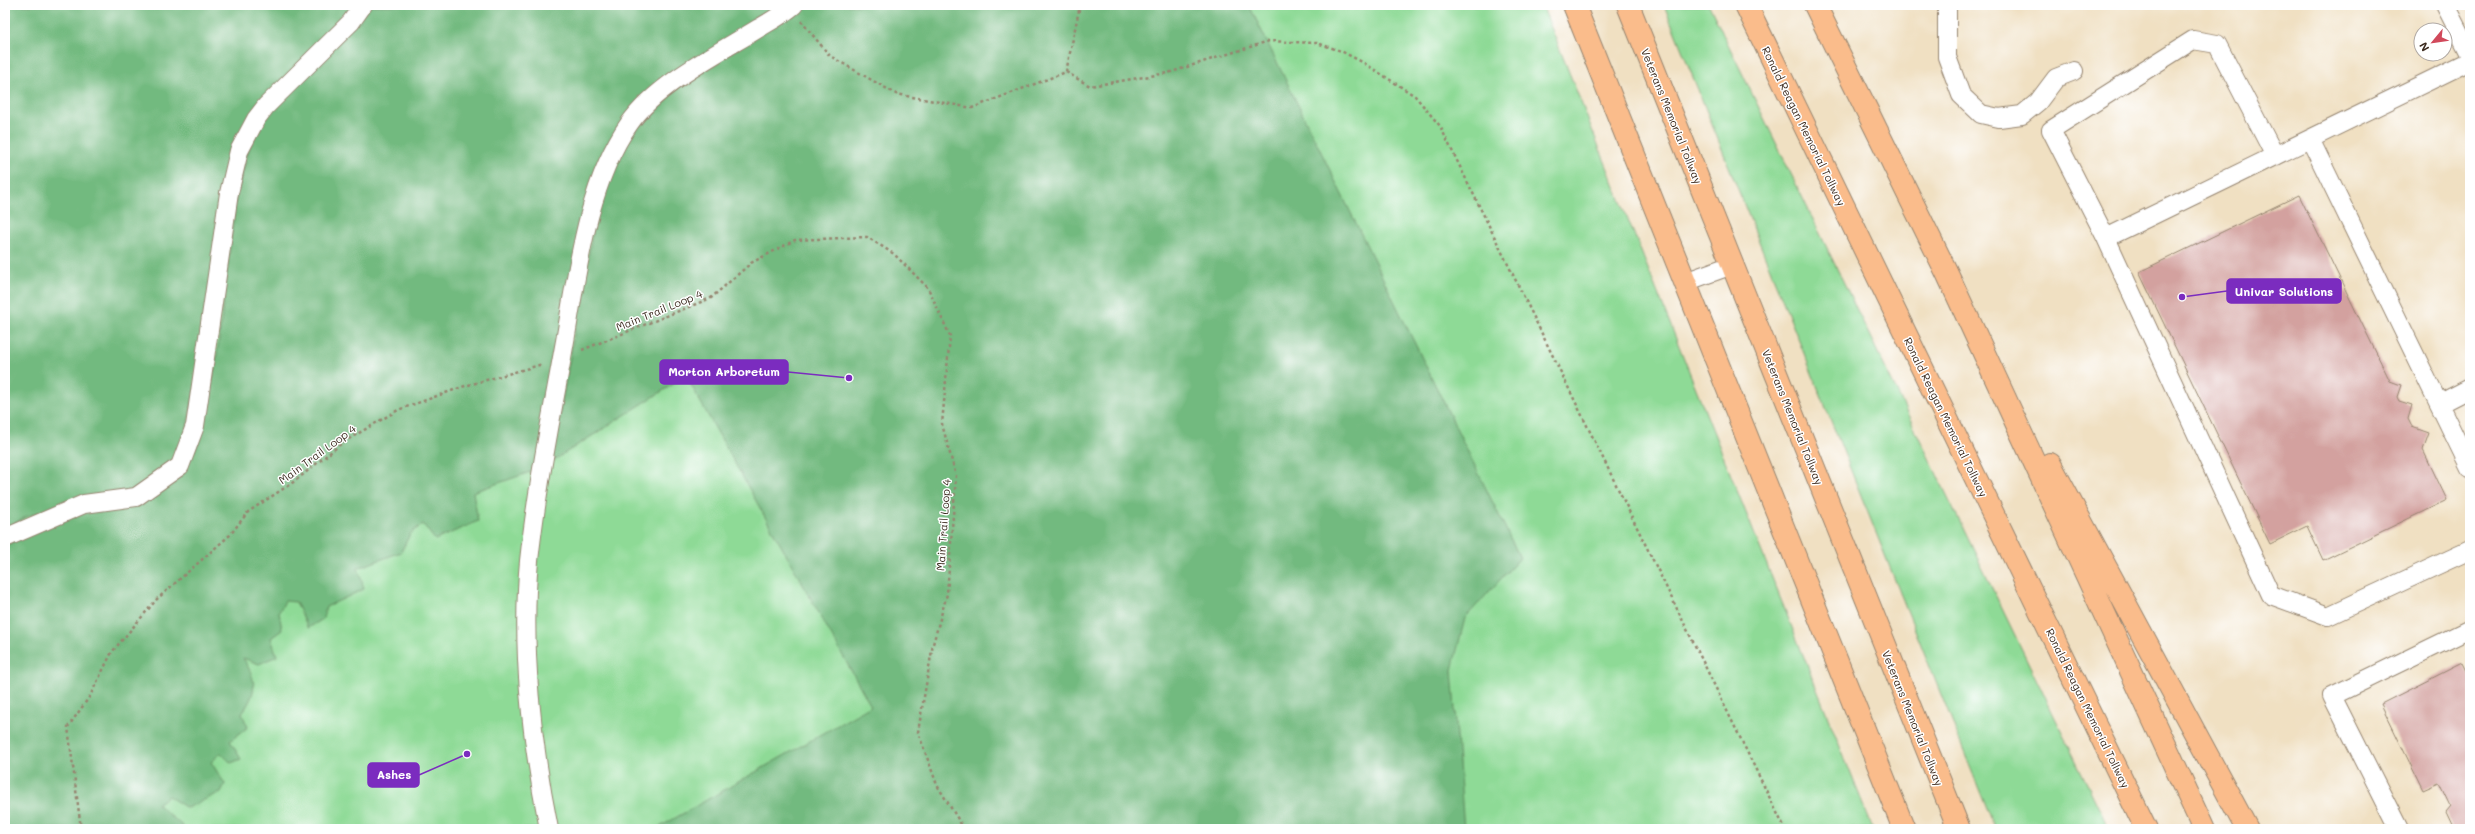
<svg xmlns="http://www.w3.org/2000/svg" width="2475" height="834" viewBox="0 0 2475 834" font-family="Mali,sans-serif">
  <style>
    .green { fill: #8eda96; stroke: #64825a }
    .forest { fill: #72ba7f; stroke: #56724e }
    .building { fill: #d3a19f }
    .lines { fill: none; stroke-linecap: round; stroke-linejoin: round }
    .minor-casing { stroke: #968570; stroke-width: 20 }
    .highway-casing { stroke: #968570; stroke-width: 24 }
    .path { stroke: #968570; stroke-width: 2.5; stroke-dasharray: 3 3; stroke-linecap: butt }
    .minor { stroke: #fff; stroke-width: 18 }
    .highway { stroke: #fabc8b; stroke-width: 22 }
    .labels { text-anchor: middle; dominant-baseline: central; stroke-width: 3; stroke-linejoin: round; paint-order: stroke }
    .street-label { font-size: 11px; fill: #3b2a1e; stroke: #fff }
    .leader { fill: none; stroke: #7b2cbf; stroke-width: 1.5 }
    .callout-dot { fill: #7b2cbf; stroke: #fff; stroke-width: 1.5 }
    .callout { fill: #7b2cbf; stroke: #7b2cbf; stroke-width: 1.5 }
    .callout-label { font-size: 12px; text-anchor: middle; font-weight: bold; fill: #fff }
  </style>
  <rect width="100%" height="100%" fill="#fff"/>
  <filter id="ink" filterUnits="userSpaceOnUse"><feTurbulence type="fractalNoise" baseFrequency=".025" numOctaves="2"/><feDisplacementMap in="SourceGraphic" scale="8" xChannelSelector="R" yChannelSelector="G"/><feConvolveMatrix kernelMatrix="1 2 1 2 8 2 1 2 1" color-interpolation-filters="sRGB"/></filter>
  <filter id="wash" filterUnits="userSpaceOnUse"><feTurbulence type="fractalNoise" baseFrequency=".012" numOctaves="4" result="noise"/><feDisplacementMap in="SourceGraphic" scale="16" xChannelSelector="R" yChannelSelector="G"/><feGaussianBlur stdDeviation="0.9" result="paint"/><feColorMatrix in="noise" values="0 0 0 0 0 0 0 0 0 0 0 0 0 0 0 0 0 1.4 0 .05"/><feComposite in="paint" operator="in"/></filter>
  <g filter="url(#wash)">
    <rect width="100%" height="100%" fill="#f0e0c2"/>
    <path class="green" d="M5 5H1542L1873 829H5Z
      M1664 5H1709L2109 829H1995Z"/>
    <path class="forest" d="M5 5H355L254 112 184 441 173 465 135 490 71 501 26 517 5 529Z
      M372 5H780L697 59 601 159 536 470 473 492 478 521 435 540 423 524 410 534 401 552 358 568 364 589 326 607 323 619 308 628 296 602 285 601 279 612 282 630 271 638 277 656 259 664 243 658C258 683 257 690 242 714L248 727 230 741 241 759 231 763 221 753 211 762 225 784 221 792 187 808 168 796 157 804 186 829H5V546L36 528 181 476 200 440 217 355 236 197 251 142 271 108Z
      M802 5H1249L1520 558 1465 618 1452 670 1464 829H656L871 706 686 376 551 462 596 213 615 163 639 123 671 91Z"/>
    <g id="blocks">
      <path class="building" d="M2299 195 2390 381 2401 385 2397 397 2399 401 2412 405 2408 419 2412 427 2429 433 2423 450 2447 500 2323 560 2307 526 2270 544 2139 272Z
        M2462 663 2470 679V829H2453L2445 812 2450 806 2439 783 2423 790 2381 704Z"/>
    </g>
  </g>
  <g filter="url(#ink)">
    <use href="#blocks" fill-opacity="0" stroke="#968570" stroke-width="1"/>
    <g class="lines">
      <defs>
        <path id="minor" d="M1947 5V57L1961 95 1981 114 1999 118 2022 115 2038 102 2056 78 2074 71
          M2445 5 2470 54
          M2470 61 2106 238 2271 595 2328 616 2470 550
          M2310 139 2470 468
          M2106 238 2051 130 2193 40 2217 44 2275 156
          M1685 282 1732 265
          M2439 404 2470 388
          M5 538 84 504 136 497 180 466 195 426 229 193 239 151 256 119 266 106 351 22 363 5
          M549 829C532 745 521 647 529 561 537 487 552 414 565 341 577 272 588 182 629 124 658 83 717 54 759 28 771 21 784 14 794 5
          M2399 829 2332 696 2470 629"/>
        <path id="highway" d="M1574 5 1904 829
          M1628 5 1959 829
          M1746 5 2146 829
          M1815 5 1947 273 2204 829
          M2050 464 2247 829"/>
      </defs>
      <use href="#minor" class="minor-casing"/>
      <use href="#highway" class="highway-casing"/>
      <path class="path" d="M801 21 830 56 896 94 972 108 1066 72 1080 5
        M1066 72 1090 86 1168 73 1269 41 1317 43 1341 51 1364 63 1415 96 1440 126 1785 829
        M582 350 711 298 751 263 795 240 867 237 894 254 928 288 950 336 942 424 956 476 947 594 933 644 918 732 937 785 964 829
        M81 829 68 727 90 696 112 652 157 599 230 535 248 512 295 481 342 443 398 410 465 386 543 364"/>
      <use href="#minor" class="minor"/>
      <use href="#highway" class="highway"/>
    </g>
  </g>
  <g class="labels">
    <g class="street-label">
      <text transform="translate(1672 116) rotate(68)">Veterans Memorial Tollway</text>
      <text transform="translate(1804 126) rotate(64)">Ronald Reagan Memorial Tollway</text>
      <text transform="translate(659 310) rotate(-22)">Main Trail Loop 4</text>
      <text transform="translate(1793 417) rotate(68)">Veterans Memorial Tollway</text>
      <text transform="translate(1946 417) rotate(64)">Ronald Reagan Memorial Tollway</text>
      <text transform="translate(317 454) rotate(-36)">Main Trail Loop 4</text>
      <text transform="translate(943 525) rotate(-86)">Main Trail Loop 4</text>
      <text transform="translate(2088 708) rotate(64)">Ronald Reagan Memorial Tollway</text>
      <text transform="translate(1913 718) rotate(68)">Veterans Memorial Tollway</text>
    </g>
  </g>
  <path class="leader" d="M2182 297L2227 291M849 378L788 372M467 754L419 775"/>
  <g class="callout-dot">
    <circle cx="2182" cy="297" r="4"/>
    <circle cx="849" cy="378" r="4"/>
    <circle cx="467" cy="754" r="4"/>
  </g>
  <g class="callout">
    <rect x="2227" y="279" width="114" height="24" rx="4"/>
    <rect x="660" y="360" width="128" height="24" rx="4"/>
    <rect x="368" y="763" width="51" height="24" rx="4"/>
  </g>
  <g class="callout-label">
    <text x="2284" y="296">Univar Solutions</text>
    <text x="724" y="376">Morton Arboretum</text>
    <text x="394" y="779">Ashes</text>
  </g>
  <rect width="2475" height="834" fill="none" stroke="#fff" stroke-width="20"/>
  <g transform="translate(2433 42) rotate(241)"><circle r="19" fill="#ffffff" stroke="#b1aaa5"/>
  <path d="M0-3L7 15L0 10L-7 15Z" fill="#d1495b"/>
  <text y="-6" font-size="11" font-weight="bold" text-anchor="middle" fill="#3b2a1e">N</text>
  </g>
</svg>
